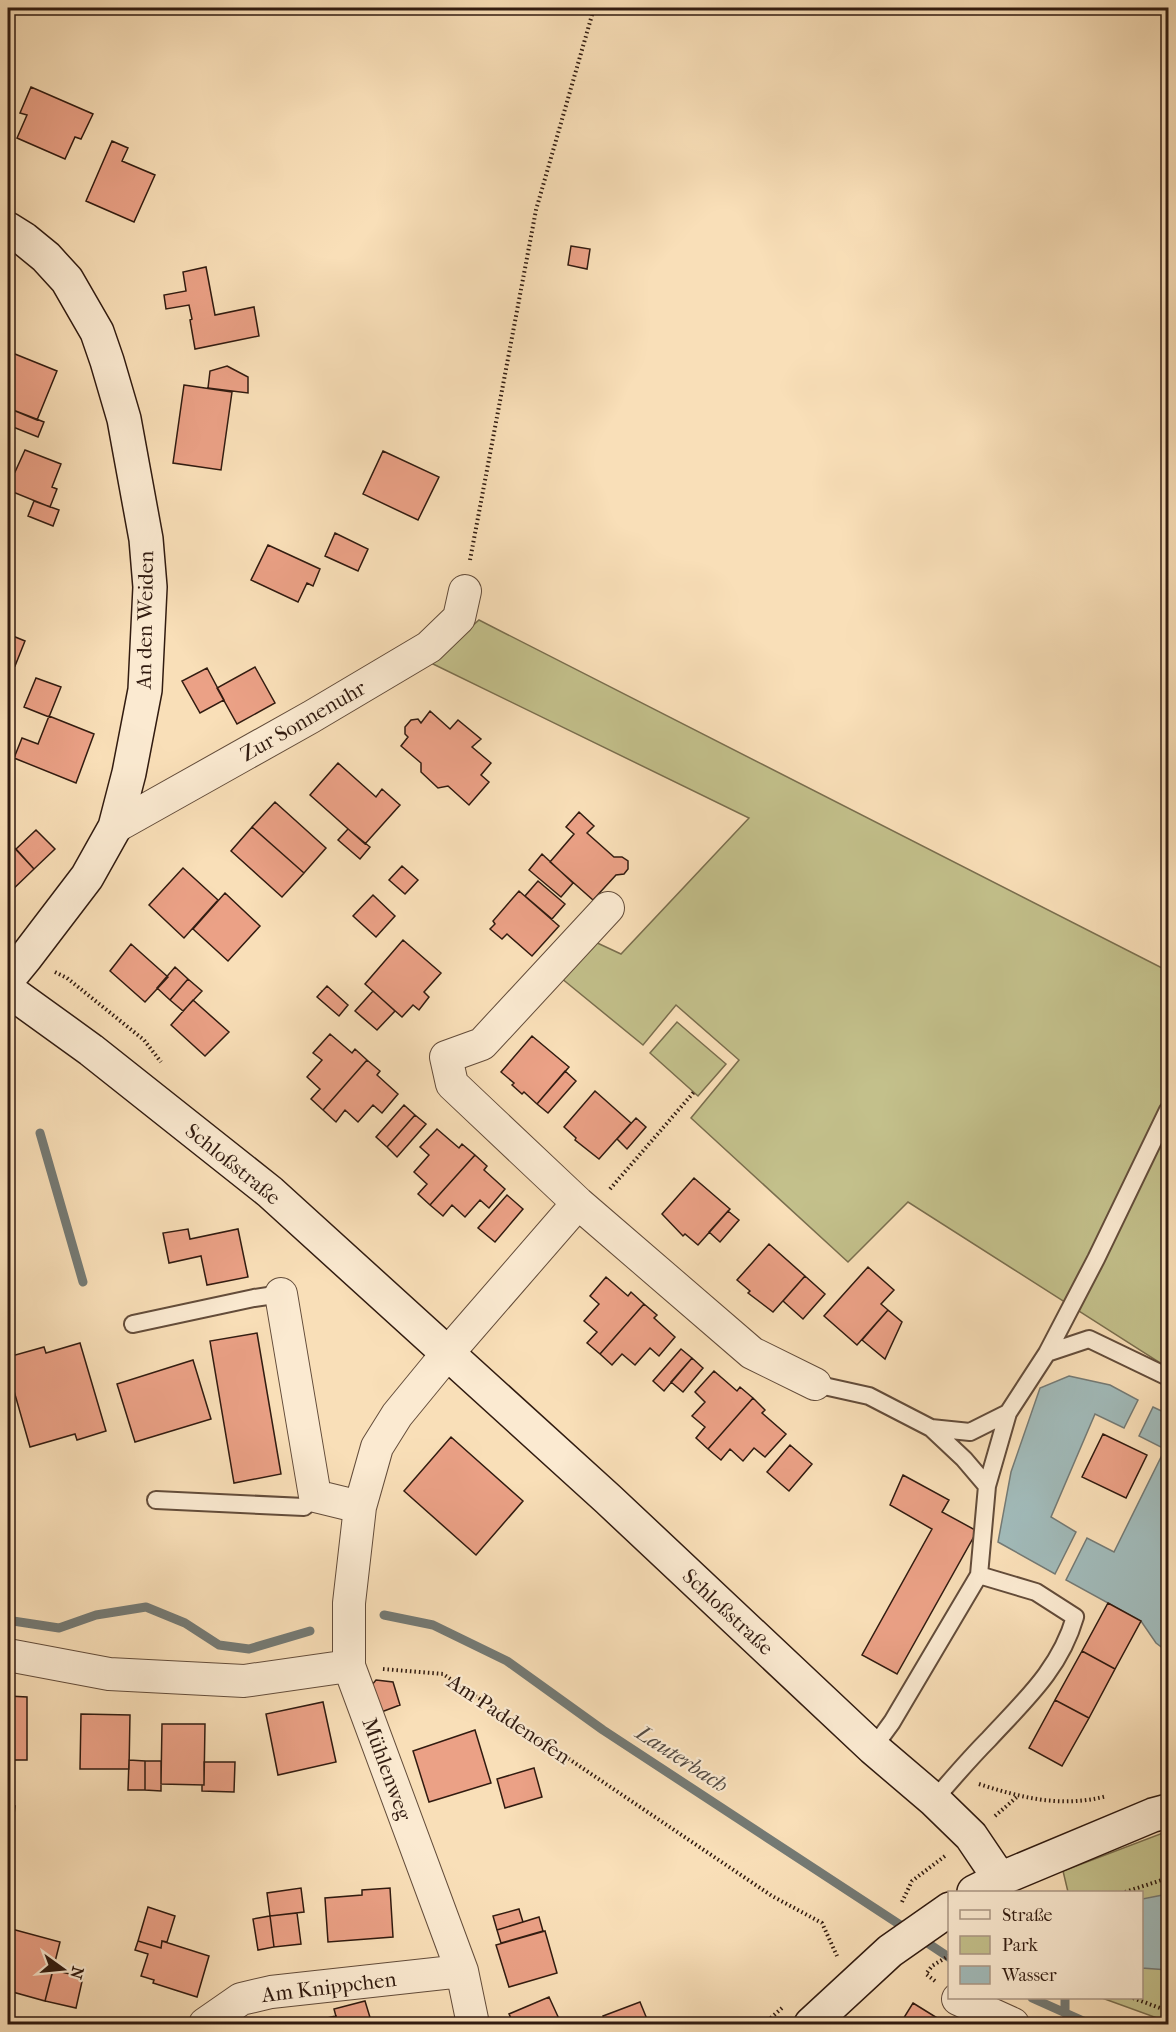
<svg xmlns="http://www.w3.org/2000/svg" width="1176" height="2032" viewBox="0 0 1176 2032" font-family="'IM FELL French Canon',serif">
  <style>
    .green { fill: #c3c08b; stroke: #7a6e4e; stroke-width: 1.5 }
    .water { fill: #a1bab9; stroke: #747a75; stroke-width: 1.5 }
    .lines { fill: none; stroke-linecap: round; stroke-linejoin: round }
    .stream { stroke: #747a75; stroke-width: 9 }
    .building { fill: #eba186; stroke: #311b10; stroke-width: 1.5 }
    .lane-casing { stroke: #634c3a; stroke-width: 20 }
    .street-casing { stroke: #634c3a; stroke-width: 34 }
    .secondary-casing { stroke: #311b10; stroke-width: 36 }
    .path { stroke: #311b10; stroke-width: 4; stroke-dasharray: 1.5 3; stroke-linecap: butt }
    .lane { stroke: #fbead1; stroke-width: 16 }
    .street { stroke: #fbead1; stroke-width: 32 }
    .secondary { stroke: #fbead1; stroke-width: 33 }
    .labels { text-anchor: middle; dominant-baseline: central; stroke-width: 4.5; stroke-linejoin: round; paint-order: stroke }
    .street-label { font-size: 21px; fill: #311b10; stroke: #fbead1 }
    .water-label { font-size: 22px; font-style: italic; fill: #534b43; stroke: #fbead1 }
  </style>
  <rect width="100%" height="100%" fill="#f9dfb8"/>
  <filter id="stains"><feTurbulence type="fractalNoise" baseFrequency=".00333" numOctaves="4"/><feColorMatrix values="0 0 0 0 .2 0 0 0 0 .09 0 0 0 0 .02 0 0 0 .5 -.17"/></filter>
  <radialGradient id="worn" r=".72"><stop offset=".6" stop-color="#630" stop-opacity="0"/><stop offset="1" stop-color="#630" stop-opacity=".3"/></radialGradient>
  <path class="green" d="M479 620 1168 971V1368L908 1202 848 1262 691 1118 739 1060 676 1005 643 1045 561 978 593 941 621 954 749 818 431 663Z
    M677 1022 726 1064 698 1096 650 1053Z
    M1168 1831V2022L1102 1998H1142V1892H1068L1063 1871Z"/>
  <path class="water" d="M1069 1376 1110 1385 1138 1400 1124 1428 1095 1414 1051 1517 1076 1532 1055 1574 998 1542 1011 1472 1040 1388Z
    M1153 1407 1168 1414V1652L1156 1643 1141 1621 1066 1580 1087 1538 1114 1552 1165 1449 1139 1436Z
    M1168 1894V1970L1142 1968V1899Z"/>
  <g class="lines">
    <path class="stream" d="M40 1133 83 1282
      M384 1615 433 1625 507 1661 603 1730 908 1930
      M8 1618 13 1621 59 1628 96 1615 146 1607 185 1623 219 1645 249 1649 310 1631
      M920 1938 950 1958
      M1032 1998 1090 2024
      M1065 2013V1998"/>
  </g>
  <path class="building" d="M31 87 93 114 81 139 75 137 65 159 17 138 27 115 20 113Z
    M112 141 128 148 122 161 155 175 134 222 86 201Z
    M571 246 590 249 587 269 568 265Z
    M206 267 215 315 254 307 259 336 195 349 190 320 192 319 189 305 166 309 164 295 186 291 183 272Z
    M10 352 57 371 37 420 8 408V391L13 378 8 376V359Z
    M227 366 248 377V393L208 388 210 371Z
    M184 385 232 392 221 470 173 463Z
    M8 408 44 422 38 437 8 425Z
    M25 450 61 464 52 487 57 489 50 507 8 490V469L15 472Z
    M383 451 439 477 418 520 363 494Z
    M34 501 59 510 53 526 28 516Z
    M335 533 368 549 358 571 325 556Z
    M268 545 320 569 313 586 307 583 298 602 251 580Z
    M8 569 13 571 8 583Z
    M8 634 25 641 15 666 8 663Z
    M255 667 275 703 237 724 217 688Z
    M207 668 224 700 200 713 182 681Z
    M36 678 61 687 49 717 24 707Z
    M430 711 450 729 458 720 481 739 472 747 491 763 481 775 489 782 469 805 448 786 438 788 421 772V763L401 746 408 737 405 734V727L411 720 418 719 421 723Z
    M49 716 94 734 76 783 14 758 22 738 38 744Z
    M338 763 376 797 382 789 400 805 365 844 310 795Z
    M275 802 326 848 304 873 252 827Z
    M579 812 594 826 587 833 614 857H622L628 861V869L624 874 616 875 593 900 550 862 574 834 566 827Z
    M252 827 304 873 282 897 231 851Z
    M348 829 370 847 360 859 338 840Z
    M36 830 55 849 34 869 16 849Z
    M8 841 34 869 8 894Z
    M542 854 573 883 561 897 529 870Z
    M402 866 418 880 405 894 389 880Z
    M183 868 218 900 184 938 149 905Z
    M538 881 565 904 552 919 525 896Z
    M519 891 559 926 532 956 507 934 502 939 490 929 495 924 493 921Z
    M225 893 260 926 228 961 193 929Z
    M373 895 395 916 376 937 353 916Z
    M403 940 441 973 424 992 429 997 419 1010 413 1005 402 1017 365 984Z
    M131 944 168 977 145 1002 110 971Z
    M175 967 188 979 170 1000 157 988Z
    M188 979 202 991 183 1011 170 1000Z
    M327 986 348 1005 339 1016 317 997Z
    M373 991 395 1011 377 1030 355 1011Z
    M193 1000 229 1032 205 1056 171 1025Z
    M330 1034 352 1053 355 1049 367 1060 323 1110 311 1099 320 1089 307 1077 322 1060 313 1053Z
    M532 1036 569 1067 537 1104 524 1092 522 1094 512 1085 514 1083 501 1072Z
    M367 1060 380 1071 377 1075 398 1094 382 1113 373 1105 358 1122 345 1110 336 1122 323 1110Z
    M565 1071 576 1081 548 1113 537 1104Z
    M595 1091 631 1123 599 1159 575 1140 576 1138 564 1127Z
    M404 1105 415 1115 387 1147 376 1137Z
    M415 1115 426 1124 397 1157 387 1147Z
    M636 1118 646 1127 627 1149 617 1139Z
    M437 1129 459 1148 462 1144 475 1155 430 1205 418 1194 427 1184 414 1172 429 1155 420 1147Z
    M475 1155 487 1166 484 1170 505 1189 489 1208 480 1200 465 1217 452 1205 443 1216 430 1205Z
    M694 1178 730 1209 698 1245 685 1234 683 1236 662 1214Z
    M507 1195 523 1209 495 1242 478 1228Z
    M728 1211 739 1220 720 1242 709 1232Z
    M188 1229 190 1239 238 1229 248 1277 207 1285 201 1256 169 1263 163 1233Z
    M769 1244 805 1276 773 1312 748 1293 750 1291 737 1280Z
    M868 1267 894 1290 881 1304 888 1310 857 1345 824 1316Z
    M805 1276 825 1294 803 1319 783 1301Z
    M606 1277 628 1296 631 1292 644 1304 600 1354 587 1343 597 1332 584 1321 599 1304 590 1296Z
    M644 1304 657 1315 654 1318 675 1337 659 1356 650 1348 635 1365 622 1354 612 1365 600 1354Z
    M888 1310 902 1322 885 1359 862 1340Z
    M257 1333 281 1474 234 1483 210 1341Z
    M80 1343 106 1431 77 1440 75 1434 30 1447 8 1370V1357L44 1347 46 1353Z
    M681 1349 692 1358 664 1391 653 1381Z
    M692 1358 703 1368 683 1392 671 1382Z
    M193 1360 211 1419 135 1442 117 1384Z
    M714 1371 737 1391 740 1387 753 1398 708 1449 696 1438 705 1427 692 1416 705 1402 695 1392Z
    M753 1398 765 1410 762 1413 786 1434 765 1457 754 1448 743 1461 730 1449 721 1460 708 1449Z
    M1103 1434 1147 1455 1126 1498 1082 1477Z
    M451 1437 523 1501 476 1555 404 1491Z
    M790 1445 812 1464 789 1491 767 1472Z
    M903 1475 949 1500 942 1512 977 1531 897 1674 862 1655 932 1529 890 1505Z
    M1108 1603 1141 1621 1115 1669 1082 1651Z
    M1082 1651 1115 1669 1089 1718 1055 1700Z
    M376 1680 393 1682 400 1705 376 1714 366 1692Z
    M8 1696 27 1697V1760H8Z
    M1055 1700 1089 1718 1062 1766 1029 1748Z
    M323 1702 336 1762 278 1775 266 1714Z
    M81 1714 130 1715 129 1769H80Z
    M162 1724H205L204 1785 161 1784Z
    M475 1730 491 1783 429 1802 413 1751Z
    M129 1760 145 1761V1790H128Z
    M145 1761H161V1791L145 1790Z
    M204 1762H235L234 1792 202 1791V1785H204Z
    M534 1768 542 1797 505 1808 497 1779Z
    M8 1805 15 1806 8 1868Z
    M301 1888 304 1912 270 1916 267 1893Z
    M390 1888 393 1937 328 1942 325 1898 362 1895V1890Z
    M148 1907 175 1916 167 1942 162 1941 161 1948 138 1941Z
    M519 1909 523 1922 497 1930 493 1916Z
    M297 1913 301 1944 274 1947 270 1916Z
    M270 1916 274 1947 258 1950 253 1919Z
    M539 1917 543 1931 501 1943 497 1930Z
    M8 1928 60 1942 45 2001 9 1991 8 1994Z
    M545 1931 557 1973 509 1987 496 1945Z
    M138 1941 161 1948 162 1941 209 1956 197 1997 153 1983 154 1980 141 1976 148 1954 135 1950Z
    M53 1970 83 1977 76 2008 45 2001Z
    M549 1997 560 2021 551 2024H514L509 2014Z
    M365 2001 372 2024H338L334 2009Z
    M640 2002 649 2024H606L603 2016Z
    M913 2003 947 2024H900Z
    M336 2016 338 2024H319L318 2020Z"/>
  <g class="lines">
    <defs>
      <path id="lane" d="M133 1324 254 1298 281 1294
        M1047 1353 1089 1339 1168 1377
        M815 1384 869 1396 931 1428 970 1432 1008 1413
        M931 1428 964 1459 987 1486
        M156 1500 304 1507 315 1496
        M979 1575 987 1486 1008 1413 1047 1353 1096 1259 1168 1110
        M873 1748 892 1722 979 1575 1036 1592 1075 1617C1060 1669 1025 1700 989 1739 970 1758 952 1779 934 1800"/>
      <path id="street" d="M115 827 311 717 429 647 459 618 465 591
        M608 908 482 1044 446 1057 452 1084 578 1203 752 1353 815 1384
        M281 1294 315 1496 360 1507
        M8 1655 109 1674 244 1681 349 1666
        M958 1999 1013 2024
        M205 2024 241 1999 271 1992 462 1971
        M473 2024 462 1971 349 1666V1603L360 1507 377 1447 397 1415 447 1354 578 1203"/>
      <path id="secondary" d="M8 229 24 239 46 257 67 280 97 332 107 361 124 419 146 539 150 587 145 690 129 773 115 827 87 877 26 957 8 979
        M8 990 91 1050 270 1192 608 1499 873 1748 934 1800 971 1836 1000 1879
        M974 1892 1000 1879 1153 1815 1168 1811
        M811 2024 890 1951 950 1909"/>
    </defs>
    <use href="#lane" class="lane-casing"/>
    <use href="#street" class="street-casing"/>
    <use href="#secondary" class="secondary-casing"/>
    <path class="path" d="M470 560 536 210 594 8
      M55 972 67 978 144 1040 161 1062
      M610 1189 694 1092
      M383 1669 443 1674 772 1896 822 1923 837 1956
      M979 1784C1022 1798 1062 1808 1107 1796
      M995 1816 1017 1797
      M1125 1892 1168 1878
      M902 1902 912 1881 945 1856
      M935 1981 926 1974 932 1966 950 1955
      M1133 1998 1168 2011
      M764 2024 782 2008"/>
    <use href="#lane" class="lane"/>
    <use href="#street" class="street"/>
    <use href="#secondary" class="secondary"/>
  </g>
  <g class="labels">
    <g class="street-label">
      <text transform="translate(145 620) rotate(-89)">An den Weiden</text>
      <text transform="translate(303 721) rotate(-30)">Zur Sonnenuhr</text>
      <text transform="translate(233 1164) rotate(39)">Schloßstraße</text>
      <text transform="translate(728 1612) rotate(43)">Schloßstraße</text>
      <text transform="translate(509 1719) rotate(34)">Am Paddenofen</text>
      <text transform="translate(387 1769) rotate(70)">Mühlenweg</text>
      <text transform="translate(329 1987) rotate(-7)">Am Knippchen</text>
    </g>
    <g class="water-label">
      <text transform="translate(682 1759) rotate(33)">Lauterbach</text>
    </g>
  </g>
  <rect width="1176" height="2032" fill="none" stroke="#f9dfb8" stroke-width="30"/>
  <rect x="9" y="9" width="1158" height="2014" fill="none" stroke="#311b10" stroke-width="3"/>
  <rect x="15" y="15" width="1146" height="2002" fill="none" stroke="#311b10" stroke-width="1.5"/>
  <rect x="948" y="1891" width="195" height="108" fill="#fbead1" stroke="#aa9784" stroke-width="1.5"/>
  <rect x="960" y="1910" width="30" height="9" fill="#fbead1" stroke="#aa9784" stroke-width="1.5"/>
  <text x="1002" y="1921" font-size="18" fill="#311b10">Straße</text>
  <rect x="960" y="1936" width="30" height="18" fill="#c3c08b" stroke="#aa9784" stroke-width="1.5"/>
  <text x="1002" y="1951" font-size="18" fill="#311b10">Park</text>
  <rect x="960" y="1966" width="30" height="18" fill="#a1bab9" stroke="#aa9784" stroke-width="1.5"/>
  <text x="1002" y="1981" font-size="18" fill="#311b10">Wasser</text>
  <g transform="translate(63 1969) rotate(105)" stroke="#fbead1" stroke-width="4.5" paint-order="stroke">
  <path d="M0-4.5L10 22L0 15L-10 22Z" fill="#311b10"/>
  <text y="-9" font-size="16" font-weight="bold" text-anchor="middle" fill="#311b10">N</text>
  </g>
  <rect width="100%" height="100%" filter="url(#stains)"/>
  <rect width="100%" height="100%" fill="url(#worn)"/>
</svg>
